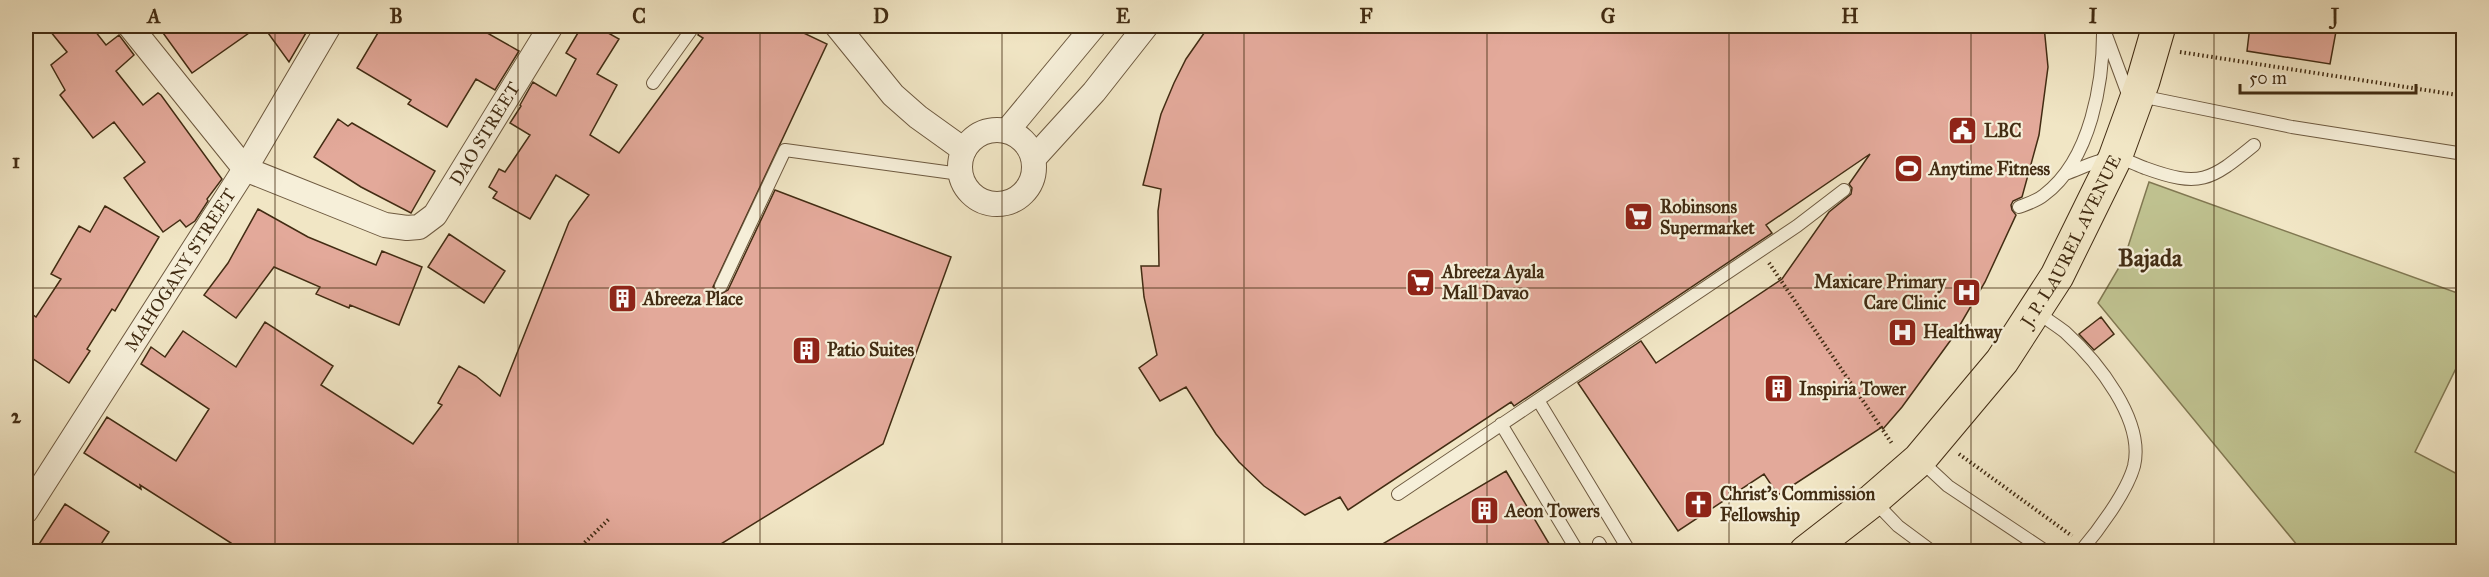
<svg xmlns="http://www.w3.org/2000/svg" width="2489" height="577" viewBox="0 0 2489 577" font-family="'IM FELL Great Primer',serif">
  <style>
    .green { fill: #c0c391; stroke: #817852; stroke-width: 1.5 }
    .building { fill: #e3a99a; stroke: #422c13; stroke-width: 1.5 }
    .lines { fill: none; stroke-linecap: round; stroke-linejoin: round }
    .service-casing { stroke: #6e5a40; stroke-width: 14 }
    .minor-casing { stroke: #6e5a40; stroke-width: 26 }
    .primary-casing { stroke: #422c13; stroke-width: 35 }
    .path { stroke: #422c13; stroke-width: 4; stroke-dasharray: 1.5 3; stroke-linecap: butt }
    .service { stroke: #f6efd9; stroke-width: 12 }
    .minor { stroke: #f6efd9; stroke-width: 24 }
    .primary { stroke: #f1e6c5; stroke-width: 33 }
    .grid { fill: none; stroke: #422c13; stroke-width: 1.5; stroke-opacity: 0.55 }
    .labels { text-anchor: middle; dominant-baseline: central; stroke-width: 4.5; stroke-linejoin: round; paint-order: stroke }
    .poi-label { font-size: 18px; font-weight: bold; fill: #422c13; stroke: #f6efd9; text-anchor: start }
    .street-label { font-size: 18px; fill: #422c13; stroke: #f6efd9 }
    .district-label { font-size: 24px; font-weight: bold; fill: #422c13; stroke: #f6efd9 }
    .neatline { fill: none; stroke: #422c13; stroke-width: 2 }
    .grid-label { font-size: 20px; text-anchor: middle; font-weight: bold; fill: #422c13 }
  </style>
  <rect width="100%" height="100%" fill="#f1e6c5"/>
  <filter id="stains"><feTurbulence type="fractalNoise" baseFrequency=".00333" numOctaves="4"/><feColorMatrix values="0 0 0 0 .2 0 0 0 0 .09 0 0 0 0 .02 0 0 0 .5 -.17"/></filter>
  <radialGradient id="worn" r=".72"><stop offset=".6" stop-color="#630" stop-opacity="0"/><stop offset="1" stop-color="#630" stop-opacity=".3"/></radialGradient>
  <path class="green" d="M2149 182 2463 295V354L2415 452 2463 477V551H2302L2098 303 2124 259Z"/>
  <path class="building" d="M46 26H81L87 33 95 31 106 45 119 35 134 55 116 71 143 105 158 93 161 95 222 179 207 199 208 201 195 221 186 227 180 220 163 232 124 178 145 162 114 122 93 138 60 95 65 90 51 65 67 52Z
    M158 26H259L192 73Z
    M263 26H310L289 62Z
    M382 26H475L519 51 495 90 476 79 447 127 408 104 411 100 357 68Z
    M582 26H596L619 39 597 74 617 85 590 135 619 153 703 38 698 35 702 26H789L827 44 713 287 715 291 721 294 728 290 775 190 951 257 883 444 708 552H226L231 543 140 485 141 489 84 453 107 417 176 461 209 409 141 364 151 347 165 357 183 331 236 367 265 322 333 366 321 385 413 444 442 405 438 403 459 366 476 376 500 396 569 222 589 195 556 175 530 219 493 198 497 192 489 187 499 169 505 172 530 135 510 123 521 106 520 105 533 82 556 96 576 59 566 53Z
    M1209 26H2044L2048 67 2039 135 2022 197 2013 201 2011 205 2012 210 2016 215 1985 282 1953 337 1902 407 1883 429 1882 427 1778 495 1764 474 1678 531 1578 383 1641 341 1656 363 1782 279 1829 212 1851 194 1852 188 1849 184 1870 154 1766 225 1772 233 1514 406 1511 402 1348 510 1340 497 1305 515 1264 486 1239 462 1216 434 1186 387 1160 401 1139 368 1157 355 1144 297 1141 266H1159L1158 211 1161 189 1143 185 1161 114 1174 83 1186 59Z
    M2250 26H2337L2330 64 2247 51Z
    M338 119 348 126 352 123 435 171 411 213 361 187 314 157Z
    M105 206 159 237 115 311 112 309 87 349 90 351 69 383 26 354V310L36 317 61 279 51 274 79 226 90 232Z
    M258 209 308 237 376 265 382 251 422 267 399 325 350 305 349 308 316 294 320 287 274 267 236 318 204 295 228 263Z
    M449 234 505 271 484 303 428 267Z
    M2101 317 2114 334 2094 350 2079 334Z
    M1506 471 1554 552H1369Z
    M65 504 109 532 96 552H34Z"/>
  <g class="lines">
    <defs>
      <path id="service" d="M2106 35 2129 97
        M653 83 694 26
        M2140 96 2292 127 2464 154
        M2065 174C2080 169 2098 159 2114 158 2123 157 2136 165 2145 168 2200 188 2210 181 2254 145
        M2019 207C2027 204 2037 201 2044 195 2091 160 2104 81 2103 26
        M721 286 785 150 960 174
        M2035 310C2044 318 2055 324 2065 332 2097 361 2145 420 2134 466 2127 492 2098 531 2080 552
        M1538 400 1797 226 1844 190
        M1501 424 1578 552
        M1920 460 1948 486 2047 552
        M1398 494 1538 400 1630 552
        M1874 501 1898 526 1933 552
        M1599 543 1604 552"/>
      <g id="minor">
        <path id="s1" d="M130 26 245 169 385 225 407 228 419 227 435 215 551 26"/>
        <path d="M837 26 893 95 918 117 964 150"/>
        <circle cx="997" cy="167" r="37"/>
        <path d="M1007 131 1094 26"/>
        <path d="M1034 158 1094 92 1146 26"/>
        <path id="s2" d="M26 511 245 169 329 26"/>
      </g>
      <g id="primary">
        <path id="s3" d="M1806 552 1873 500 1919 460 2002 361 2057 276 2115 158 2143 81 2159 26"/>
      </g>
    </defs>
    <use href="#service" class="service-casing"/>
    <use href="#minor" class="minor-casing"/>
    <use href="#primary" class="primary-casing"/>
    <path class="path" d="M2180 52 2464 96
      M1769 263 1893 445
      M1959 454 2072 536
      M575 552 609 519"/>
    <use href="#service" class="service"/>
    <use href="#minor" class="minor"/>
    <use href="#primary" class="primary"/>
  </g>
  <path class="grid" d="M275 26V552M518 26V552M760 26V552M1002 26V552M1244 26V552M1487 26V552M1729 26V552M1971 26V552M2214 26V552M26 288H2464"/>
  <defs>
    <symbol id="civic-square" viewBox="-11 -11 22 22"><rect x="-9" y="-9" width="18" height="18" rx="4" fill="#8f2418" stroke="#f6efd9"/><path d="M-.6-6.5H3V-4.5H.6V-3L4-1V1h2V6H-6V1h2V-1L-.6-3ZM-1.2 2.5V6h2.4V2.5Z" fill="#fff"/></symbol>
    <symbol id="stadium-square" viewBox="-11 -11 22 22"><rect x="-9" y="-9" width="18" height="18" rx="4" fill="#8f2418" stroke="#f6efd9"/><path d="M0-5a6.5 5 0 1 0 0 10a6.5 5 0 1 0 0-10ZM-3.5-1.8h7v3.6h-7Z" fill="#fff"/></symbol>
    <symbol id="supermarket-square" viewBox="-11 -11 22 22"><rect x="-9" y="-9" width="18" height="18" rx="4" fill="#8f2418" stroke="#f6efd9"/><path d="M-6-5.5h2.5l.6 2H6L4.5 2H-2.5L-4.4-4H-6ZM-1.5 3.2a1.3 1.3 0 1 0 .1 0ZM3 3.2a1.3 1.3 0 1 0 .1 0Z" fill="#fff"/></symbol>
    <symbol id="hospital-square" viewBox="-11 -11 22 22"><rect x="-9" y="-9" width="18" height="18" rx="4" fill="#8f2418" stroke="#f6efd9"/><path d="M-5-5h3v3.5h4V-5h3V5h-3V1.5h-4V5h-3Z" fill="#fff"/></symbol>
    <symbol id="building-square" viewBox="-11 -11 22 22"><rect x="-9" y="-9" width="18" height="18" rx="4" fill="#8f2418" stroke="#f6efd9"/><path d="M-4-6H4V6H1V3H-1V6H-4ZM-2.5-4.3h1.7v1.8h-1.7ZM.8-4.3h1.7v1.8H.8ZM-2.5-1h1.7V.8h-1.7ZM.8-1h1.7V.8H.8Z" fill="#fff"/></symbol>
    <symbol id="church-square" viewBox="-11 -11 22 22"><rect x="-9" y="-9" width="18" height="18" rx="4" fill="#8f2418" stroke="#f6efd9"/><path d="M-1.2-6h2.4v3.5h3.3v2.4h-3.3V6h-2.4V-.1h-3.3v-2.4h3.3Z" fill="#fff"/></symbol>
  </defs>
  <g fill-rule="evenodd">
    <use href="#civic-square" x="1946" y="114" width="33" height="33"/>
    <use href="#stadium-square" x="1892" y="152" width="33" height="33"/>
    <use href="#supermarket-square" x="1622" y="200" width="33" height="33"/>
    <use href="#supermarket-square" x="1404" y="266" width="33" height="33"/>
    <use href="#hospital-square" x="1950" y="276" width="33" height="33"/>
    <use href="#building-square" x="606" y="282" width="33" height="33"/>
    <use href="#hospital-square" x="1886" y="316" width="33" height="33"/>
    <use href="#building-square" x="790" y="334" width="33" height="33"/>
    <use href="#building-square" x="1762" y="372" width="33" height="33"/>
    <use href="#church-square" x="1682" y="488" width="33" height="33"/>
    <use href="#building-square" x="1468" y="494" width="33" height="33"/>
  </g>
  <g class="labels">
    <g class="poi-label">
      <text x="1984" y="131">LBC</text>
      <text x="1929" y="169">Anytime Fitness</text>
      <text x="1660" y="207">Robinsons<tspan x="1660" dy="21">Supermarket</tspan></text>
      <text x="1442" y="272">Abreeza Ayala<tspan x="1442" dy="21">Mall Davao</tspan></text>
      <text x="1946" y="282" text-anchor="end">Maxicare Primary<tspan x="1946" dy="21">Care Clinic</tspan></text>
      <text x="643" y="299">Abreeza Place</text>
      <text x="1923" y="332">Healthway</text>
      <text x="827" y="350">Patio Suites</text>
      <text x="1799" y="389">Inspiria Tower</text>
      <text x="1720" y="494">Christ's Commission<tspan x="1720" dy="21">Fellowship</tspan></text>
      <text x="1505" y="511">Aeon Towers</text>
    </g>
    <g class="street-label">
      <text stroke="none"><textPath href="#s1" startOffset="484">DAO STREET</textPath></text>
      <text stroke="none"><textPath href="#s3" startOffset="414">J. P. LAUREL AVENUE</textPath></text>
      <text stroke="none"><textPath href="#s2" startOffset="286">MAHOGANY STREET</textPath></text>
    </g>
    <g class="district-label">
      <text x="2150" y="258">Bajada</text>
    </g>
  </g>
  <rect width="2489" height="577" fill="none" stroke="#f1e6c5" stroke-width="66"/>
  <path d="M2240 84v9h176v-9" fill="none" stroke="#422c13" stroke-width="3"/>
  <text x="2249" y="84" font-size="18" fill="#422c13" stroke="#f6efd9" stroke-width="4.5" paint-order="stroke">50 m</text>
  <rect x="33" y="33" width="2423" height="511" class="neatline"/>
  <g class="grid-label">
    <text x="154" y="23">A</text>
    <text x="396" y="23">B</text>
    <text x="639" y="23">C</text>
    <text x="881" y="23">D</text>
    <text x="1123" y="23">E</text>
    <text x="1366" y="23">F</text>
    <text x="1608" y="23">G</text>
    <text x="1850" y="23">H</text>
    <text x="2093" y="23">I</text>
    <text x="2335" y="23">J</text>
    <text x="16" y="168">1</text>
    <text x="16" y="423">2</text>
  </g>
  <rect width="100%" height="100%" filter="url(#stains)"/>
  <rect width="100%" height="100%" fill="url(#worn)"/>
</svg>
